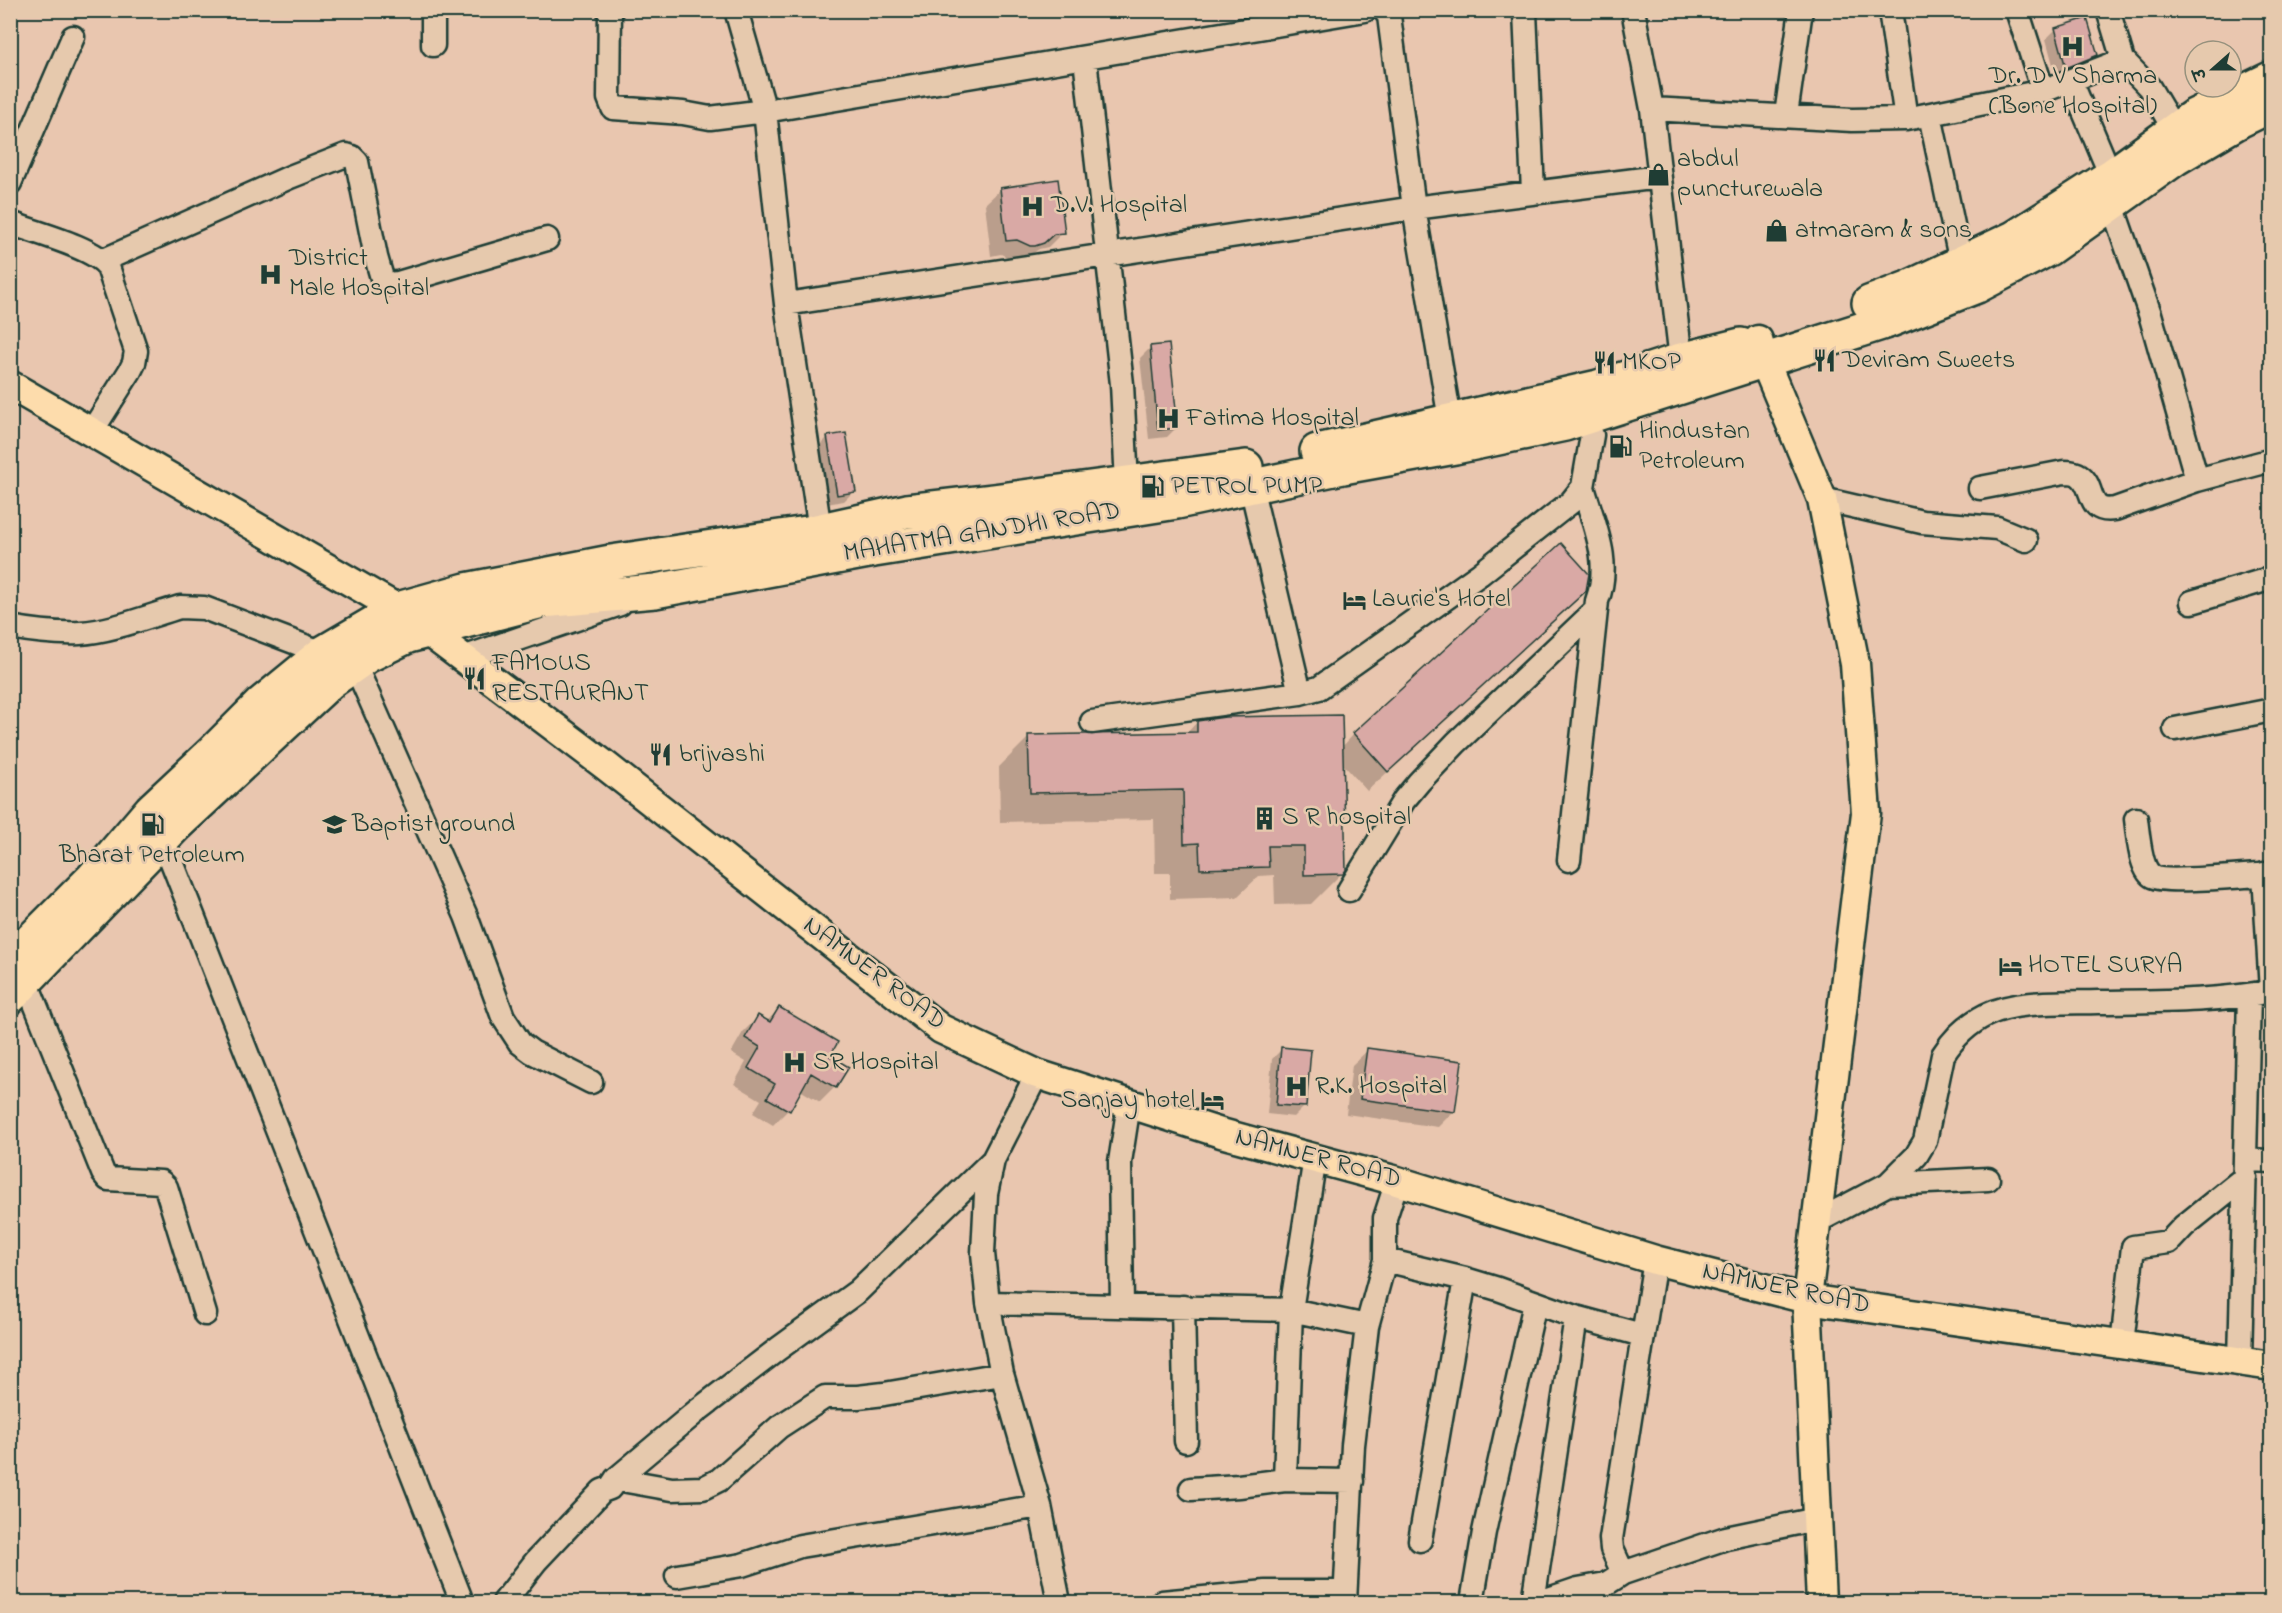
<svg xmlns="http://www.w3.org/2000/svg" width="2282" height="1613" viewBox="0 0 2282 1613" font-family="'Indie Flower','Playpen Sans Deva',sans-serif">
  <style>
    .shadow { fill: #0003 }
    .building { fill: #d9a9a5; stroke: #1f3d34; stroke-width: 1.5 }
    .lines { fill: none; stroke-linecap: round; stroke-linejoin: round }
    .minor-casing { stroke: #1f3d34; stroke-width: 27 }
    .major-casing { stroke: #1f3d34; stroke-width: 33 }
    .highway-casing { stroke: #1f3d34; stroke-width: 38 }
    .minor { stroke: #e6c9ad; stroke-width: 22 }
    .major { stroke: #fddcac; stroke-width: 28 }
    .highway { stroke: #fddcac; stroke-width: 33 }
    .labels { text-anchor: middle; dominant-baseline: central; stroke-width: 5; stroke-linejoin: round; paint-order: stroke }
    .poi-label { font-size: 26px; fill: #1f3d34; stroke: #e6c9ad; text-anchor: start }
    .street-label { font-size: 26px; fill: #1f3d34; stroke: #e6c9ad }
  </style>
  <rect width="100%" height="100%" fill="#e9c6af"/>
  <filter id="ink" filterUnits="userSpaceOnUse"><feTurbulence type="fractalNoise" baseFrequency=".0167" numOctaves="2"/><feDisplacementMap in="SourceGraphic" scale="12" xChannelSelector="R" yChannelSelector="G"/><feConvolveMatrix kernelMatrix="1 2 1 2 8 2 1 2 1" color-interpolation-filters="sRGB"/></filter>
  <g filter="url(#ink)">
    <path class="shadow" d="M2056 29 2096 55 2086 65 2056 76 2046 39Z
      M1001 189 1063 232 1048 247 1039 249 1023 260 1015 261 1001 254 991 256 985 204Z
      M1150 348 1177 427 1167 437 1149 439 1140 358Z
      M827 438 854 491 844 501 827 504 817 448Z
      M1563 611 1367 791 1342 763V873L1311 904 1275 905 1274 875 1259 876 1237 897 1170 899V873H1155L1154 819 1000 822 999 767 1029 737 1186 734 1197 722 1342 747 1354 734Z
      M779 1009 828 1056 835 1087 820 1102 800 1090 788 1110 773 1125 753 1113 761 1100 734 1084 746 1062 731 1053 743 1032 758 1017 766 1022Z
      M1282 1049 1304 1107 1294 1117 1267 1114 1272 1059Z
      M1368 1050 1454 1111 1438 1127 1346 1114 1352 1065Z"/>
    <path class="building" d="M2087 18 2098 55 2066 68 2055 28Z
      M1058 179 1065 233 1054 234 1044 243 1035 246H1030L1017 240 1006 241 1000 188Z
      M1169 344 1178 428 1158 430 1150 346Z
      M846 433 856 492 837 495 827 436Z
      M1561 543 1589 574 1586 591 1388 772 1353 733Z
      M1342 715 1346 870 1343 874 1304 875V846H1268L1269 867 1200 869 1199 843 1184 844 1183 790 1030 793 1028 735 1197 732V721L1225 717Z
      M779 1007 838 1042 830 1056 849 1067 836 1088 811 1073 790 1111 767 1098 775 1084 748 1068 760 1047 745 1038 758 1015 770 1022Z
      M1281 1047 1311 1050 1306 1107 1276 1105Z
      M1367 1048 1462 1061 1455 1112 1360 1099Z"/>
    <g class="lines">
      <defs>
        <path id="minor" d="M433 10V45
          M610 10 609 98 613 108 683 113 710 118 765 111 786 304 820 530
          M736 10 765 111 1365 10
          M1384 10 1389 16 1414 208 1450 420
          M1633 10 1652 109 1681 360 1684 373
          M1890 10 1906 119
          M2017 10 2043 91
          M2108 10 2123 60 2149 87 2175 131
          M1525 12 1533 192
          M1085 59 1122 384 1127 484
          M2071 81 2111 176
          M1652 109 1852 120 1906 119 2043 91 2123 60
          M1786 115 1801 10
          M1930 115 1961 263
          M10 183 73 37
          M2112 205 2150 314 2197 480
          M10 223C34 232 96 248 108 267L136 351 134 363 130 371 92 431
          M104 260 290 177 346 155 352 157 357 162 376 257 382 278 388 284 398 283 547 239
          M786 304 1414 208 1659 177
          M1251 486 1300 693
          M1980 488 2064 472C2068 472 2075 472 2079 475 2096 486 2085 514 2115 509L2197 480 2272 460
          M1822 499 1922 522 1997 528 2026 540
          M2192 602 2272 578
          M10 627C32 631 58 634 80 633 112 631 149 616 180 607L204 608 323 653
          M463 658 620 604
          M355 665 466 916 503 1017 520 1043 532 1052 591 1082
          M1092 722 1300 693 1319 688 1480 574 1571 502 1583 487 1592 435
          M2175 729 2272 710
          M2136 819C2138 833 2140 868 2152 876 2163 884 2253 875 2272 874
          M163 839 462 1602
          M1569 860 1597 601C1612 561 1594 526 1583 487
          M2264 874 2271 991
          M1349 890 1404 800 1419 782 1456 743 1596 610
          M26 981 103 1173 108 1179 161 1182 166 1187 205 1314
          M1037 1074 993 1160 986 1194 983 1253 988 1303 1002 1374 1040 1506 1059 1602
          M2246 1160 2272 1161
          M1888 1184 1988 1179
          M1816 1222 1888 1184 1916 1156 1925 1141 1943 1055C1953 1039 1968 1024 1986 1015 2016 1000 2065 1003 2098 1002 2156 1001 2215 1002 2272 991
          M1385 1260 1465 1279 1498 1289 1576 1317 1642 1335
          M988 1303 1291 1310 1367 1326
          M1122 1305 1120 1162 1129 1104
          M1183 1307 1186 1441
          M2122 1344 2133 1247 2169 1242 2184 1226 2245 1177
          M2240 1361 2249 995
          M616 1479 672 1489 703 1488 719 1480 779 1427 825 1397H858L884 1394 1002 1374
          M1285 1480 1291 1310 1315 1158
          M1191 1489 1239 1486 1285 1480 1352 1481
          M1420 1540 1465 1279
          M1623 1573 1612 1549 1611 1539 1655 1260
          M677 1576 742 1565 800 1546 1040 1506
          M504 1602 536 1561 602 1491 610 1488 616 1479 697 1411 778 1349 858 1291 993 1160
          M1162 1602 1266 1592H1344
          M1345 1602 1353 1445 1367 1326 1385 1260V1218L1397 1181
          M1472 1602 1484 1532 1535 1303
          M1533 1602 1576 1317
          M1540 1602 1578 1589 1606 1584 1623 1573 1726 1538 1817 1519"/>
        <path id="major" d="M1758 340 1764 360 1822 499 1855 664 1866 813 1807 1299 1821 1602
          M10 385 398 609 606 766 941 1029 1037 1074 1221 1133 1397 1181 1655 1260 1807 1299 2272 1366"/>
        <path id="highway" d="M1869 303 1908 288 2014 238 2111 176 2194 116 2272 78
          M1317 451 1598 387 1681 360 1741 345
          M10 961 92 879 151 810 212 753 262 703 323 653 398 609 466 590 611 562 807 533 907 511 994 501 1246 467
          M10 997 175 826 330 682 367 656 408 636 542 601 655 591 874 550 1177 502 1343 467 1455 447 1565 424 1888 321 1977 286 2048 249 2176 158 2239 121 2272 105"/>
      </defs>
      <use href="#minor" class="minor-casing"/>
      <use href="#major" class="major-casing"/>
      <use href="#highway" class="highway-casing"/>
      <use href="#minor" class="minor"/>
      <use href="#major" class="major"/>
      <use href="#highway" class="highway"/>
    </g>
  </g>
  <defs>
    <symbol id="hospital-bare" viewBox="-9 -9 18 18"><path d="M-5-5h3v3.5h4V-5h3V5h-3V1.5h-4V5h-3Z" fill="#1f3d34" stroke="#e6c9ad" stroke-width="2.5" paint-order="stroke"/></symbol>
    <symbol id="shop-bare" viewBox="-9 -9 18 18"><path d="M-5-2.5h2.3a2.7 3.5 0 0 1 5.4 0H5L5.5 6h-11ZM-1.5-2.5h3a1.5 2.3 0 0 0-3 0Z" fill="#1f3d34" stroke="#e6c9ad" stroke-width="2.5" paint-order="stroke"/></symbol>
    <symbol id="restaurant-bare" viewBox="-9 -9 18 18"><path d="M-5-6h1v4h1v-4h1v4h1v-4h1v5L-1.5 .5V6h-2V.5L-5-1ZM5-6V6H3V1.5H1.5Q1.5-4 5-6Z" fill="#1f3d34" stroke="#e6c9ad" stroke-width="2.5" paint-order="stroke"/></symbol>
    <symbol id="fuel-bare" viewBox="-9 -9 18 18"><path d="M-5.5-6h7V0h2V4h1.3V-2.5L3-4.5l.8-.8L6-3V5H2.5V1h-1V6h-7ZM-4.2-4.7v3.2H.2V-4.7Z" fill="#1f3d34" stroke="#e6c9ad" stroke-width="2.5" paint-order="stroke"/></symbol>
    <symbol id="hotel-bare" viewBox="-9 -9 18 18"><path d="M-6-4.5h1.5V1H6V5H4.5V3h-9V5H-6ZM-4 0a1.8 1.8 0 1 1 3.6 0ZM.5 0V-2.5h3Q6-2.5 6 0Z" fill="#1f3d34" stroke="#e6c9ad" stroke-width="2.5" paint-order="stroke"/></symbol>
    <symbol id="building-bare" viewBox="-9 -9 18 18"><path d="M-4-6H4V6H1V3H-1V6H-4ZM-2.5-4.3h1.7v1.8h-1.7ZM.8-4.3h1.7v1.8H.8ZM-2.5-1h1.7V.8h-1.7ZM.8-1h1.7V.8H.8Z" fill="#1f3d34" stroke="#e6c9ad" stroke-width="2.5" paint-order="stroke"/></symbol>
    <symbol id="school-bare" viewBox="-9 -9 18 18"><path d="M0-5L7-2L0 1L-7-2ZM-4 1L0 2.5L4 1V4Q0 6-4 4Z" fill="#1f3d34" stroke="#e6c9ad" stroke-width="2.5" paint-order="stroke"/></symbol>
  </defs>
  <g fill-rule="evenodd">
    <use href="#hospital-bare" x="2056" y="30" width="33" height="33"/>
    <use href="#shop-bare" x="1642" y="158" width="33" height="33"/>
    <use href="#hospital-bare" x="1016" y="190" width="33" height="33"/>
    <use href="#shop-bare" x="1760" y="214" width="33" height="33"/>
    <use href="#hospital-bare" x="254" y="258" width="33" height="33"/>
    <use href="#restaurant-bare" x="1808" y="344" width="33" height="33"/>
    <use href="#restaurant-bare" x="1588" y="346" width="33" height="33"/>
    <use href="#hospital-bare" x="1152" y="402" width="33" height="33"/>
    <use href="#fuel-bare" x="1604" y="430" width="33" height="33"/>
    <use href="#fuel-bare" x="1136" y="470" width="33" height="33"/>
    <use href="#hotel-bare" x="1338" y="584" width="33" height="33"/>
    <use href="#restaurant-bare" x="458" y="662" width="33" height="33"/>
    <use href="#restaurant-bare" x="644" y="738" width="33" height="33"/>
    <use href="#building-bare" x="1248" y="802" width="33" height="33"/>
    <use href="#fuel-bare" x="136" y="808" width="33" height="33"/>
    <use href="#school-bare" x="318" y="808" width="33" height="33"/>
    <use href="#hotel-bare" x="1994" y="950" width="33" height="33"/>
    <use href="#hospital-bare" x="778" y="1046" width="33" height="33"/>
    <use href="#hospital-bare" x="1280" y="1070" width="33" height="33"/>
    <use href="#hotel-bare" x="1196" y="1084" width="33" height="33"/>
  </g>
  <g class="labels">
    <g class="poi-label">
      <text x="2073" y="77" text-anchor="middle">Dr. D V Sharma<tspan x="2073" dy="30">(Bone Hospital)</tspan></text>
      <text x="1677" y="160">abdul<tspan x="1677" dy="30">puncturewala</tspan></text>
      <text x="1051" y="206">D.V. Hospital</text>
      <text x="1795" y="231">atmaram &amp; sons</text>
      <text x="289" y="259">District<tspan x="289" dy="30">Male Hospital</tspan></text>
      <text x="1842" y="361">Deviram Sweets</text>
      <text x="1622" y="363">MKOP</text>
      <text x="1186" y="419">Fatima Hospital</text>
      <text x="1639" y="432">Hindustan<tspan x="1639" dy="30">Petroleum</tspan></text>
      <text x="1171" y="487">PETROL PUMP</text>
      <text x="1372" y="600">Laurie's Hotel</text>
      <text x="492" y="664">FAMOUS<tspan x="492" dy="30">RESTAURANT</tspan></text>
      <text x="679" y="755">brijvashi</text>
      <text x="1282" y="818">S R hospital</text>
      <text x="352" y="825">Baptist ground</text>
      <text x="152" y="856" text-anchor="middle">Bharat Petroleum</text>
      <text x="2028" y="966">HOTEL SURYA</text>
      <text x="813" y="1063">SR Hospital</text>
      <text x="1315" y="1087">R.K. Hospital</text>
      <text x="1195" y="1101" text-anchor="end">Sanjay hotel</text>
    </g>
    <g class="street-label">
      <text transform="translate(982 533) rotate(-9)">MAHATMA GANDHI ROAD</text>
      <text transform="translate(874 974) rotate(37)">NAMNER ROAD</text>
      <text transform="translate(1318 1159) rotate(15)">NAMNER ROAD</text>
      <text transform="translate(1786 1289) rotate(12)">NAMNER ROAD</text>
    </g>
  </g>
  <rect width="2282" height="1613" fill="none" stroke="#e6c9ad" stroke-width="36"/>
  <rect x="18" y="18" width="2246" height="1577" fill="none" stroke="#1f3d34" stroke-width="2" filter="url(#ink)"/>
  <g transform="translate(2213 69) rotate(249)"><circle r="28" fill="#e6c9ad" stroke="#96917d" stroke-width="1.5"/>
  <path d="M0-4.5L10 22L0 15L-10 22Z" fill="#1f3d34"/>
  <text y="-9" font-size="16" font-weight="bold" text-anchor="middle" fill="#1f3d34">उ</text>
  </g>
</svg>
